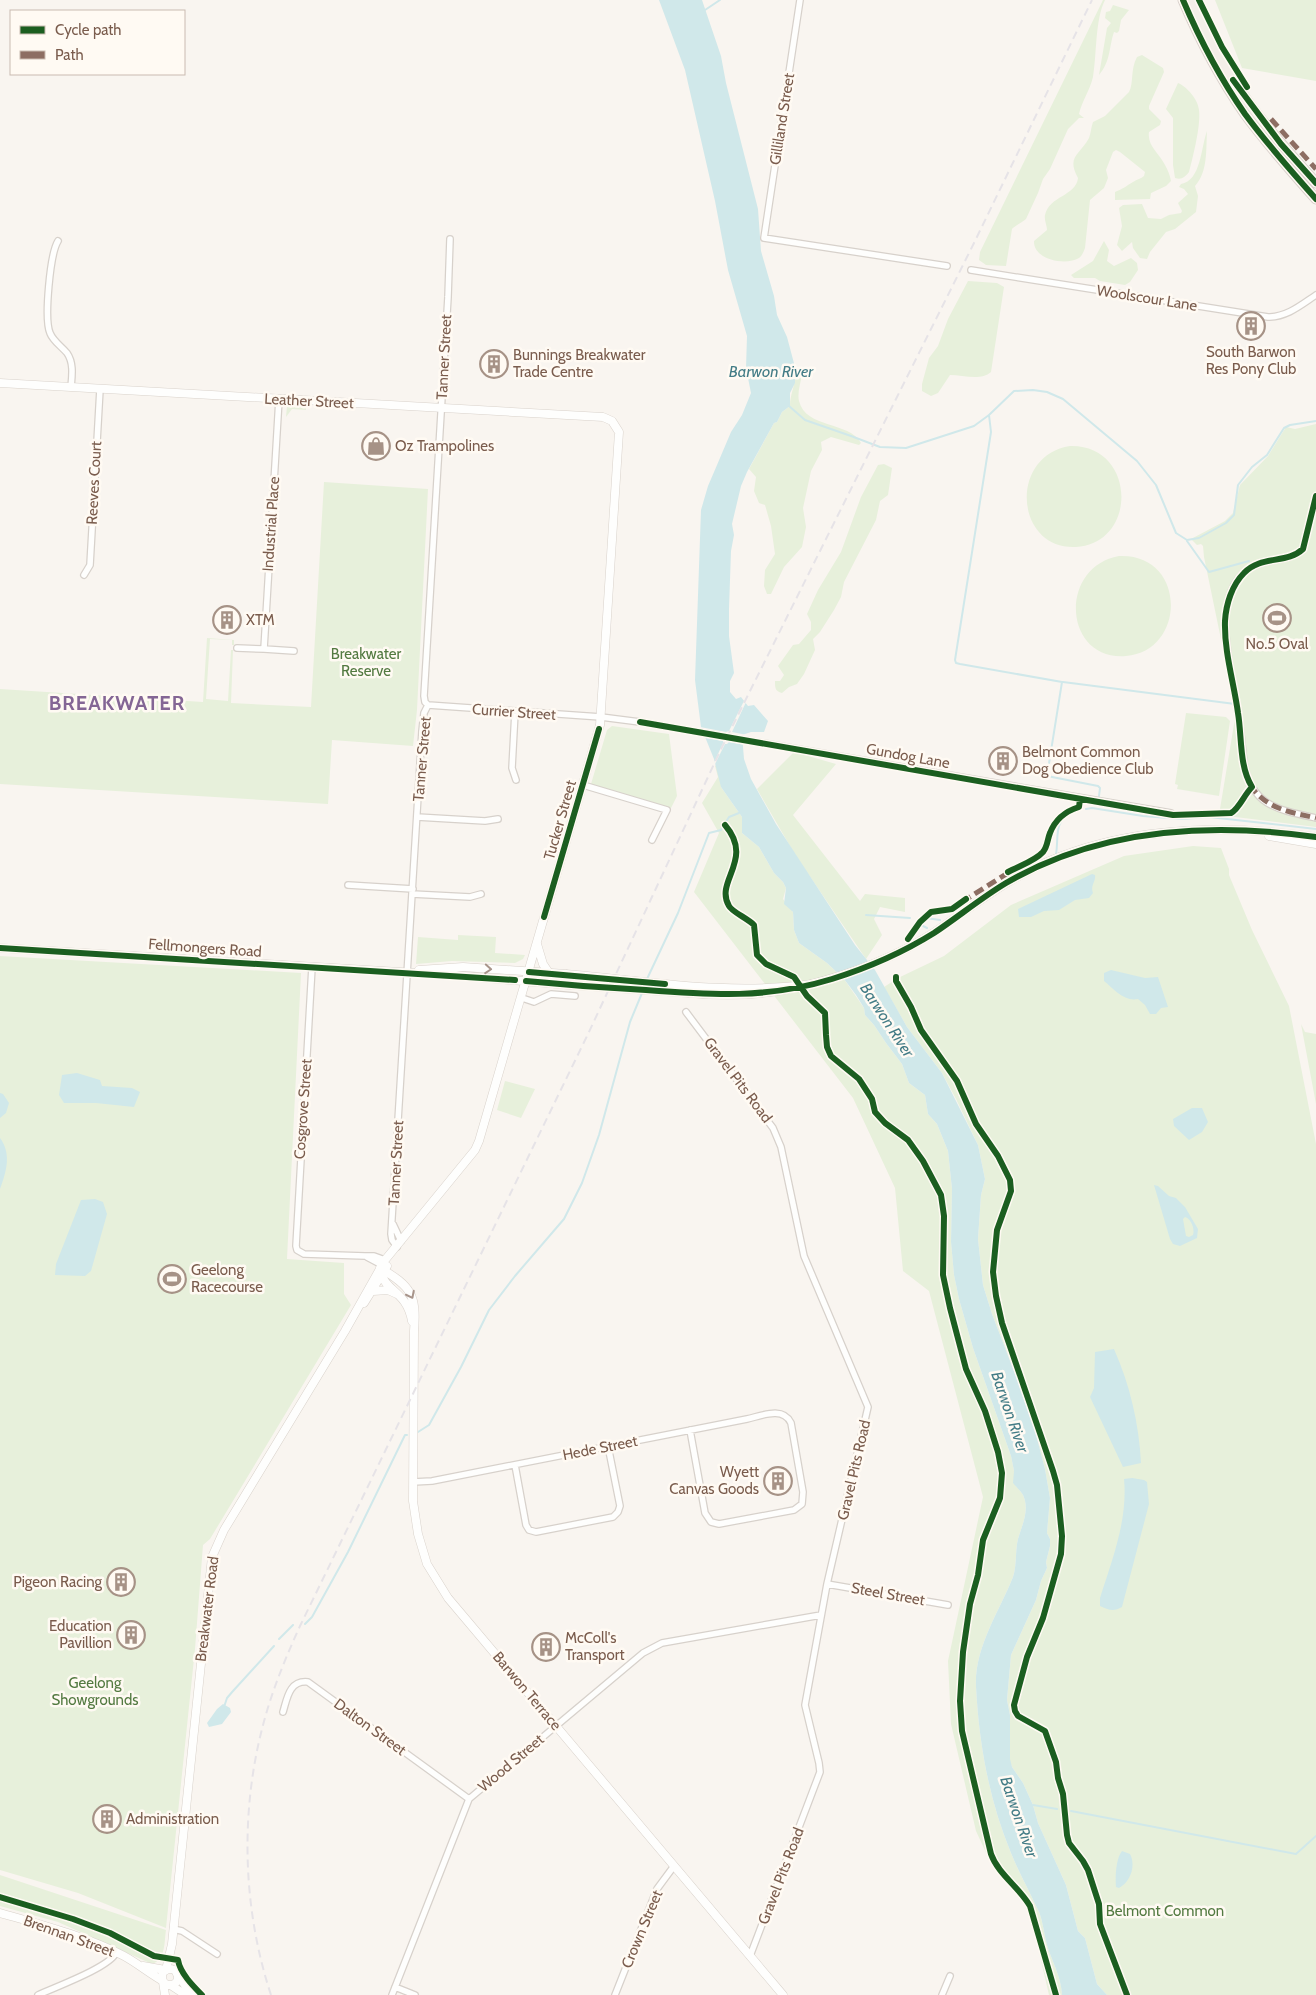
<svg xmlns="http://www.w3.org/2000/svg" width="1316" height="1995" viewBox="0 0 1316 1995" font-family="Cabin,sans-serif">
  <style>
    .green { fill: #e7f0db }
    .water { fill: #d0e8ea; fill-rule: evenodd }
    .pier { fill: #f9f5f0 }
    .lines { fill: none; stroke-linecap: round; stroke-linejoin: round }
    .stream { stroke: #d0e8ea; stroke-width: 2 }
    .street-casing { stroke: #d7d1cb; stroke-width: 8 }
    .secondary-casing { stroke: #d9d2cb; stroke-width: 9 }
    .primary-casing { stroke: #dad1cc; stroke-width: 11 }
    .street { stroke: #fefefd; stroke-width: 5.5 }
    .secondary { stroke: #fefefd; stroke-width: 8 }
    .primary { stroke: #f3eee8; stroke-width: 9 }
    .rail { stroke: #e6e3e7; stroke-width: 2; stroke-dasharray: 8 5; stroke-linecap: butt }
    .secondary-bridge-casing { stroke: #d9d2cb; stroke-width: 9; stroke-linecap: butt }
    .secondary-bridge { stroke: #fefefd; stroke-width: 8 }
    .quiet { stroke: #8d6e63; stroke-width: 5; stroke-dasharray: 10 5; stroke-linecap: butt }
    .cycleway-casing { stroke: #fffaf3; stroke-width: 9 }
    .cycleway { stroke: #1b5e20; stroke-width: 6 }
    .oneway { stroke: #a8958b }
    .labels { text-anchor: middle; dominant-baseline: central; stroke-width: 5; stroke-linejoin: round; paint-order: stroke }
    .street-label { font-size: 15px; fill: #7a5c4d; stroke: #fffaf3 }
    .poi-label { font-size: 15px; fill: #7a5c4d; stroke: #fffaf3; text-anchor: start }
    .park-label { font-size: 15px; fill: #537a41; stroke: #fffaf3 }
    .water-label { font-size: 16px; font-style: italic; fill: #437c86; stroke: #fffaf3 }
    .district-label { font-size: 20px; font-weight: bold; letter-spacing: 1px; fill: #846695; stroke: #fffaf3 }
  </style>
  <rect width="100%" height="100%" fill="#f9f5f0"/>
  <path class="green" d="M1103 0H1105C1095 20 1097 53 1093 77 1090 90 1082 101 1079 114L1084 118H1079L1068 129 1050 169 1043 179 1038 193 1026 219C1023 222 1014 226 1012 229L1006 266 986 265 979 260 980 252Z
    M1215 0H1316V81L1242 68Z
    M1113 5 1129 10 1121 20 1119 31 1117 33 1114 32C1109 46 1111 61 1099 75L1107 28 1111 23 1105 18 1106 12 1110 11Z
    M1142 55 1163 68 1164 72 1149 106V109L1161 121 1160 125 1149 132C1147 146 1159 153 1165 165 1168 170 1170 176 1171 181L1166 186 1151 193 1150 199 1115 200V192C1123 189 1126 186 1133 182 1137 179 1141 179 1144 176L1145 172 1120 152 1116 150 1113 152 1106 170 1108 178 1104 188 1090 200 1085 248C1084 251 1082 256 1079 258 1066 266 1033 260 1034 241L1047 230C1047 225 1044 220 1045 215 1049 196 1076 196 1078 178 1066 156 1080 155 1089 138 1091 133 1091 127 1093 122L1105 116 1129 92C1134 83 1130 70 1137 57Z
    M1178 83C1187 87 1198 99 1199 110 1201 125 1193 157 1189 172 1185 177 1182 180 1175 178L1173 165V118L1166 109Z
    M1207 131C1206 149 1208 172 1195 186L1198 196 1196 212 1175 229 1166 232 1150 252 1147 259 1140 258 1133 248 1132 242 1122 251 1117 245 1122 226 1119 208 1123 205 1142 204 1148 218 1161 219 1169 215 1181 213 1182 211 1178 203 1188 194 1184 189 1179 187 1181 184C1201 181 1201 147 1207 131Z
    M1104 241 1109 250 1107 261 1114 266 1131 258 1137 263 1138 270 1130 282 1125 285 1100 281 1095 278H1074L1071 275 1093 261Z
    M968 281 997 283 1004 287 991 372C981 381 963 375 950 375L938 393 931 396 922 391V384L929 358 938 346 948 319Z
    M796 371 802 374C801 382 797 392 799 401 806 429 849 421 861 443L859 445 831 437 821 442 822 450 811 471 803 508 806 527 802 547 784 567 771 594H767L764 586 765 570 775 554 771 526 765 505 759 503 754 491 756 477 749 469 774 423 777 422 782 412 790 406C790 393 796 384 796 371Z
    M292 405 306 406V410L292 409 286 417 287 406Z
    M1316 424V827L1219 815 1236 712 1204 557 1203 546 1201 544 1197 545 1191 539 1225 521 1233 513 1240 485 1268 456 1286 427 1295 429Z
    M1070 446C1136 444 1139 543 1076 547 1015 550 1008 456 1070 446Z
    M884 464 892 468 888 495 880 501 876 520 844 582 841 597 834 610 820 632 813 639 815 650 804 674 797 684 789 687 782 693C775 691 775 688 775 681H780L784 675 778 666 793 645 799 644 811 630V622L807 614 818 590 841 552 861 497 878 465Z
    M324 482 428 489 417 710 413 746 332 740 328 804 0 784V689L203 702 207 638 234 640V645H232V640L210 639 206 699 228 701 231 650H233L231 703 311 707Z
    M1119 556C1187 553 1187 651 1126 656 1063 661 1058 567 1119 556Z
    M1186 713 1226 717 1230 721 1219 796 1177 789 1178 785 1175 784Z
    M612 726 669 734 677 796 671 808 591 784 607 730Z
    M743 744V751L721 787 742 817V833L759 847 774 873 783 882 786 888 783 899 793 912 794 930 799 943 827 963 844 979 864 1008 865 1015 874 1025 886 1043 902 1064 909 1083 925 1095 928 1114 937 1124 948 1151 952 1189 951 1242 954 1275 959 1299 973 1348 1011 1456 1014 1471V1483C1016 1487 1021 1491 1023 1495 1030 1510 1022 1525 1018 1539 1015 1551 1017 1565 1013 1577 999 1612 974 1648 976 1687 979 1744 989 1800 1011 1853 1019 1873 1030 1892 1039 1912 1043 1922 1044 1934 1047 1945 1052 1962 1061 1976 1062 1995H1049L1034 1930 1028 1912 1016 1888 988 1857 976 1831 951 1724 948 1661 983 1497 929 1291 903 1271 895 1188 853 1098 694 892 719 833 702 803 718 777 715 766Z
    M794 752 836 764 793 815 860 901 865 894 905 898V912L880 907 874 919 882 935 866 959 794 853 757 789Z
    M1193 846 1221 848 1229 869V875L1252 930 1289 1006 1316 1144V1995H1107L1097 1984 1085 1938 1078 1931 1066 1885 1038 1823 1033 1805 1023 1783 1012 1767 1009 1759 1010 1715 1007 1700 1011 1655 1036 1600 1041 1581 1047 1568 1046 1562 1050 1546V1539L1047 1533 1050 1498 1045 1469 1035 1431 1017 1379 992 1314 983 1285 978 1239 981 1195 985 1179 978 1145 956 1099 942 1073 907 1027 884 987 898 978 944 956 1011 905 1124 856Z
    M458 935 496 937 495 953 525 955 523 959 515 963 452 961 416 964 418 937 458 940Z
    M0 956 301 973 287 1259 344 1263V1294L351 1305 210 1539 203 1545 195 1649 166 1928 78 1893 0 1870Z
    M1301 1024 1305 1032 1316 1034V1104Z
    M505 1081 535 1089 521 1118 497 1110Z
    M0 1875 166 1930C164 1943 166 1959 152 1964L58 1922 0 1906Z"/>
  <path class="water" d="M659 0H702L721 56 726 83 758 209 761 251 774 296 777 315 787 337 795 367V383L790 393V406L782 412 777 422 774 423 747 472 741 486 732 524 734 535 731 551 729 609V636L734 673 730 681V692L736 699 741 697 748 706 754 705 768 721 764 732H751L742 735 744 759 751 779 776 824 855 945 875 970 907 1027 942 1073 978 1145 985 1179 981 1195 978 1239 983 1285 992 1314 1017 1379 1035 1431 1045 1469 1050 1498 1047 1533 1050 1539V1546L1046 1562 1047 1568 1041 1581 1036 1600 1011 1655 1007 1700 1010 1715V1759L1012 1767 1023 1783 1033 1805 1038 1823 1066 1885 1078 1931 1085 1938 1097 1984 1107 1995H1062C1061 1976 1052 1962 1047 1945 1044 1934 1043 1922 1039 1912 1030 1892 1019 1873 1011 1853 989 1800 979 1744 976 1687 974 1648 999 1612 1013 1577 1017 1565 1015 1551 1018 1539 1022 1525 1030 1510 1023 1495 1021 1491 1016 1487 1013 1483L1014 1471 1011 1456 973 1348 959 1299 954 1275 951 1242 952 1189 948 1151 937 1124 928 1114 925 1095 909 1083 902 1064 886 1043 874 1025 865 1015 864 1008 856 995 844 979 827 963 799 943 794 930 793 912 784 904 786 888 783 882 774 873 759 847 742 833V817L721 787 714 759 701 727 695 680 701 510 708 486 717 465 731 432 742 415 751 393 746 368 747 336 728 270 715 201 685 70Z
    M1092 874 1095 875C1096 882 1090 886 1093 893L1089 898 1075 900 1059 910 1044 911 1031 917H1019L1018 909Z
    M1111 970 1145 978 1158 977 1168 1007 1161 1008 1156 1014H1150L1145 1005 1138 999C1124 1002 1114 989 1104 981V973Z
    M77 1073 100 1080 102 1086 132 1088 140 1092 134 1107 96 1103H64L59 1095 62 1075Z
    M0 1093 3 1094 9 1103 6 1113 0 1118Z
    M1192 1108H1202L1208 1122 1202 1132 1189 1140 1174 1126 1173 1119Z
    M0 1138C12 1154 6 1172 0 1189Z
    M1154 1185 1158 1186 1169 1196 1176 1198 1185 1207 1198 1229 1197 1238 1180 1246 1173 1244 1170 1239ZM1185 1217C1191 1219 1195 1228 1193 1235L1189 1237 1186 1236 1183 1219Z
    M95 1199 103 1202 107 1214 91 1271 85 1276 55 1275 56 1264 81 1200Z
    M1114 1349C1130 1385 1139 1424 1141 1463L1123 1467 1090 1397 1094 1388 1095 1352Z
    M1132 1478 1144 1480 1147 1482 1149 1504 1122 1607C1114 1612 1108 1610 1100 1606V1598C1112 1560 1128 1520 1124 1479Z
    M223 1704 230 1708 231 1712 222 1724 209 1727 207 1723 217 1709Z
    M1122 1851 1130 1854C1136 1865 1131 1882 1119 1888L1116 1887C1115 1877 1116 1858 1122 1851Z"/>
  <path class="pier" d="M745 699 747 700 732 732 747 735 744 736 745 745 729 742 727 744H725L713 768V765L723 743V741L702 737 700 727 726 732 729 731Z"/>
  <g class="lines">
    <path class="stream" d="M705 10 720 0
      M789 406 805 420 851 436 880 447 906 448 974 426 989 415 1014 391 1033 390 1047 392 1063 399 1137 461 1156 485 1176 533 1187 540 1199 538 1226 523 1234 515 1238 485 1252 467 1267 455 1284 428 1290 425 1316 421
      M989 415 991 432 955 660 956 663 960 664 1062 682 1047 776 1098 786 1100 788 1099 796
      M1187 541 1209 572 1249 561
      M1063 682 1235 704
      M1086 809 1092 808 1143 816 1181 819 1209 817 1316 829
      M1056 854C1059 838 1053 820 1072 813
      M866 915 910 918
      M926 918 940 920
      M921 925 927 928
      M647 979 678 913 709 833 721 830 729 817 739 813
      M418 1432 429 1425 461 1367 489 1310 515 1276 564 1219 582 1183 599 1135 630 1022 642 993
      M305 1624 312 1617 348 1552 405 1435H407
      M279 1639 293 1625
      M224 1707 227 1698 233 1691 274 1646
      M1033 1805 1057 1809
      M1071 1811 1296 1854 1316 1836"/>
    <defs>
      <path id="street" d="M800 0 764 238 947 266
        M58 241C50 254 44 319 50 333 53 341 61 346 67 353 74 363 72 376 71 387
        M971 270 1268 317C1287 317 1301 305 1316 295
        M279 399 264 649 294 651
        M1316 496 1303 549C1288 563 1265 557 1247 570 1208 600 1233 673 1238 713 1241 730 1242 746 1244 763 1251 806 1279 810 1316 818
        M84 575 90 565 100 389
        M237 648 264 649
        M428 705 601 717 640 722 1171 813
        M428 705 425 702 424 696 448 297 450 239
        M515 712 512 768 516 780
        M583 785 667 810 652 840
        M417 817 485 821 498 819
        M348 885 413 889
        M412 894 470 897 481 894
        M312 967 296 1246 297 1250 304 1254 365 1256H374L385 1260
        M522 998 534 1002 551 994 575 996
        M686 1012 773 1128 781 1147 804 1256 868 1407 827 1584 805 1705 819 1763 820 1772 750 1956
        M393 1224 401 1241
        M397 1247 392 1240 391 1234 422 731 424 713 428 705
        M367 1257 382 1265
        M515 1465 526 1525 529 1530 536 1532 613 1517 618 1512 620 1506 608 1446
        M413 1482 432 1481 747 1419C761 1416 783 1406 791 1423L803 1492 802 1504 794 1510 719 1524 711 1522 705 1513 690 1430
        M827 1584 948 1605
        M283 1712C287 1699 289 1680 308 1682L469 1799
        M173 1929 182 1931 217 1954
        M395 1987 415 1995
        M38 1995C55 1987 108 1968 116 1953
        M392 1995 469 1799 643 1653 662 1643 821 1615
        M615 1995 657 1889 674 1866
        M942 1995 950 1976"/>
      <path id="secondary" d="M0 383 603 417 612 421 619 432 600 725 479 1141 475 1150 385 1260 345 1331 224 1530 212 1557 172 1944 166 1970
        M1269 836 1316 844
        M537 944 543 964 549 973
        M0 948 450 975 570 985
        M419 970 463 967 566 974
        M807 985C852 974 896 957 935 932 963 913 988 893 1017 877 1108 826 1216 823 1316 837
        M689 993C722 996 755 996 788 989
        M380 1268C411 1286 417 1295 414 1331L413 1501 418 1534 427 1564 448 1598 783 1995
        M381 1274C387 1292 407 1292 412 1321
        M373 1291 388 1290 397 1294
        M364 1303 387 1266
        M0 1913C42 1925 85 1936 124 1956 137 1963 149 1973 163 1981
        M143 1966 165 1970
        M162 1977a8 8 0 1 1 16 0a8 8 0 1 1-16 0Z
        M177 1974 192 1995
        M163 1982 165 1995
        M172 1986 186 1995"/>
      <path id="primary" d="M1183 0C1200 40 1220 78 1245 114 1267 144 1291 171 1316 199
        M1191 0C1203 26 1215 51 1230 75 1254 114 1285 148 1316 183"/>
    </defs>
    <use href="#street" class="street-casing"/>
    <use href="#secondary" class="secondary-casing"/>
    <use href="#primary" class="primary-casing"/>
    <use href="#street" class="street"/>
    <use href="#secondary" class="secondary"/>
    <use href="#primary" class="primary"/>
    <path class="rail" d="M271 1995C243 1910 240 1815 262 1729 271 1693 285 1659 300 1626L588 1034 722 747 973 245 1092 0"/>
    <defs>
      <path id="secondary-bridge" d="M566 974C648 981 730 996 812 984
        M570 985 689 993"/>
    </defs>
    <use href="#secondary-bridge" class="secondary-bridge-casing"/>
    <use href="#secondary-bridge" class="secondary-bridge"/>
    <path class="quiet" d="M1271 119 1316 169
      M1250 785C1266 809 1290 812 1316 818
      M962 902 1011 871"/>
    <defs>
      <path id="cycleway" d="M1183 0C1200 40 1220 78 1245 114 1267 144 1291 171 1316 199
        M1199 0 1222 47 1247 87
        M1233 80 1281 144 1316 183
        M640 722 1173 815 1231 813C1239 809 1244 795 1252 787 1239 766 1242 737 1238 713 1234 683 1224 652 1225 621 1226 604 1232 585 1244 573 1261 555 1287 564 1303 549L1316 496
        M725 825C755 860 714 881 729 906 732 912 747 918 754 925L757 955 766 964 794 977 807 996 825 1013 826 1035 827 1047 831 1056 859 1079 872 1099 875 1112 885 1123 908 1140 923 1161 941 1195 944 1216 943 1275 950 1308 966 1369 985 1411 998 1452 1002 1473 1000 1498 983 1540 978 1575 970 1604 963 1652 960 1701 962 1731 991 1854C998 1874 1019 1887 1030 1906L1056 1995
        M1008 872C1019 866 1035 861 1043 852 1048 846 1047 840 1050 833 1055 820 1066 811 1079 807L1080 799
        M544 917 599 729
        M908 939 920 922 931 912 952 909 966 899
        M0 948 515 980
        M529 972 665 984
        M896 977V981L911 1007 921 1030 957 1081 976 1124 998 1156 1010 1180 1011 1191 997 1230 993 1272 996 1296 1002 1323 1053 1471 1057 1485 1062 1536 1061 1554 1043 1618 1027 1657 1014 1705 1015 1711 1018 1716 1045 1731 1056 1762 1058 1778 1063 1794 1067 1835 1069 1843 1083 1861 1088 1870 1099 1904 1100 1924 1127 1995
        M526 981C566 985 606 988 646 990 712 995 767 999 832 979 867 968 902 953 934 933 958 917 981 898 1006 883 1100 828 1210 822 1316 837
        M0 1897 73 1919 110 1933 154 1956 178 1960C180 1973 193 1986 202 1995"/>
    </defs>
    <use href="#cycleway" class="cycleway-casing"/>
    <use href="#cycleway" class="cycleway"/>
  </g>
  <defs><path id="oneway-chevron" d="M-2-3.5L2.5 0L-2 3.5" fill="none" stroke-width="1.6" stroke-linecap="round" stroke-linejoin="round" transform="scale(1.25)"/></defs>
  <g class="oneway">
    <use href="#oneway-chevron" transform="translate(488 969) rotate(4)"/>
    <use href="#oneway-chevron" transform="translate(411 1295) rotate(63)"/>
  </g>
  <defs>
    <symbol id="building-ring" viewBox="-11 -11 22 22"><circle r="9.5" fill="#fffaf3" stroke="#a69286" stroke-width="1.5"/><path d="M-4-6H4V6H1V3H-1V6H-4ZM-2.5-4.3h1.7v1.8h-1.7ZM.8-4.3h1.7v1.8H.8ZM-2.5-1h1.7V.8h-1.7ZM.8-1h1.7V.8H.8Z" fill="#a69286"/></symbol>
    <symbol id="shop-ring" viewBox="-11 -11 22 22"><circle r="9.5" fill="#fffaf3" stroke="#a69286" stroke-width="1.5"/><path d="M-5-2.5h2.3a2.7 3.5 0 0 1 5.4 0H5L5.5 6h-11ZM-1.5-2.5h3a1.5 2.3 0 0 0-3 0Z" fill="#a69286"/></symbol>
    <symbol id="stadium-ring" viewBox="-11 -11 22 22"><circle r="9.5" fill="#fffaf3" stroke="#a69286" stroke-width="1.5"/><path d="M0-5a6.5 5 0 1 0 0 10a6.5 5 0 1 0 0-10ZM-3.5-1.8h7v3.6h-7Z" fill="#a69286"/></symbol>
  </defs>
  <g fill-rule="evenodd">
    <use href="#building-ring" x="1235" y="310" width="32" height="32"/>
    <use href="#building-ring" x="478" y="348" width="32" height="32"/>
    <use href="#shop-ring" x="360" y="430" width="32" height="32"/>
    <use href="#stadium-ring" x="1261" y="602" width="32" height="32"/>
    <use href="#building-ring" x="211" y="604" width="32" height="32"/>
    <use href="#building-ring" x="987" y="745" width="32" height="32"/>
    <use href="#stadium-ring" x="156" y="1263" width="32" height="32"/>
    <use href="#building-ring" x="762" y="1465" width="32" height="32"/>
    <use href="#building-ring" x="105" y="1566" width="32" height="32"/>
    <use href="#building-ring" x="115" y="1619" width="32" height="32"/>
    <use href="#building-ring" x="530" y="1631" width="32" height="32"/>
    <use href="#building-ring" x="91" y="1803" width="32" height="32"/>
  </g>
  <g class="labels">
    <g class="street-label">
      <text transform="translate(782 119) rotate(-81)">Gilliland Street</text>
      <text transform="translate(1147 298) rotate(9)">Woolscour Lane</text>
      <text transform="translate(444 357) rotate(-87)">Tanner Street</text>
      <text transform="translate(309 401) rotate(3)">Leather Street</text>
      <text transform="translate(94 483) rotate(-87)">Reeves Court</text>
      <text transform="translate(271 524) rotate(-86)">Industrial Place</text>
      <text transform="translate(514 712) rotate(4)">Currier Street</text>
      <text transform="translate(908 756) rotate(10)">Gundog Lane</text>
      <text transform="translate(422 759) rotate(-85)">Tanner Street</text>
      <text transform="translate(560 820) rotate(-74)">Tucker Street</text>
      <text transform="translate(205 948) rotate(4)">Fellmongers Road</text>
      <text transform="translate(738 1080) rotate(53)">Gravel Pits Road</text>
      <text transform="translate(303 1109) rotate(-86)">Cosgrove Street</text>
      <text transform="translate(396 1163) rotate(-87)">Tanner Street</text>
      <text transform="translate(600 1448) rotate(-11)">Hede Street</text>
      <text transform="translate(854 1470) rotate(-77)">Gravel Pits Road</text>
      <text transform="translate(888 1594) rotate(10)">Steel Street</text>
      <text transform="translate(207 1609) rotate(-83)">Breakwater Road</text>
      <text transform="translate(527 1691) rotate(50)">Barwon Terrace</text>
      <text transform="translate(370 1727) rotate(36)">Dalton Street</text>
      <text transform="translate(511 1763) rotate(-40)">Wood Street</text>
      <text transform="translate(781 1876) rotate(-69)">Gravel Pits Road</text>
      <text transform="translate(642 1929) rotate(-67)">Crown Street</text>
      <text transform="translate(69 1936) rotate(20)">Brennan Street</text>
    </g>
    <g class="poi-label">
      <text x="1251" y="352" text-anchor="middle">South Barwon<tspan x="1251" dy="17">Res Pony Club</tspan></text>
      <text x="513" y="355">Bunnings Breakwater<tspan x="513" dy="17">Trade Centre</tspan></text>
      <text x="395" y="446">Oz Trampolines</text>
      <text x="246" y="620">XTM</text>
      <text x="1277" y="644" text-anchor="middle">No.5 Oval</text>
      <text x="1022" y="752">Belmont Common<tspan x="1022" dy="17">Dog Obedience Club</tspan></text>
      <text x="191" y="1270">Geelong<tspan x="191" dy="17">Racecourse</tspan></text>
      <text x="759" y="1472" text-anchor="end">Wyett<tspan x="759" dy="17">Canvas Goods</tspan></text>
      <text x="102" y="1582" text-anchor="end">Pigeon Racing</text>
      <text x="112" y="1626" text-anchor="end">Education<tspan x="112" dy="17">Pavillion</tspan></text>
      <text x="565" y="1638">McColl's<tspan x="565" dy="17">Transport</tspan></text>
      <text x="126" y="1819">Administration</text>
    </g>
    <g class="park-label">
      <text x="366" y="654">Breakwater<tspan x="366" dy="17">Reserve</tspan></text>
      <text x="95" y="1683">Geelong<tspan x="95" dy="17">Showgrounds</tspan></text>
      <text x="1165" y="1911">Belmont Common</text>
    </g>
    <g class="water-label">
      <text x="771" y="371">Barwon River</text>
      <text transform="translate(887 1020) rotate(57)">Barwon River</text>
      <text transform="translate(1010 1412) rotate(71)">Barwon River</text>
      <text transform="translate(1019 1817) rotate(71)">Barwon River</text>
    </g>
    <g class="district-label">
      <text x="117" y="703">BREAKWATER</text>
    </g>
  </g>
  <rect x="10" y="10" width="175" height="65" fill="#fffaf3" stroke="#cabbb1"/>
  <rect x="20" y="26" width="25" height="8" fill="#1b5e20" stroke="#cabbb1"/>
  <text x="55" y="35" font-size="15" fill="#7a5c4d">Cycle path</text>
  <rect x="20" y="51" width="25" height="8" fill="#8d6e63" stroke="#cabbb1"/>
  <text x="55" y="60" font-size="15" fill="#7a5c4d">Path</text>
</svg>
